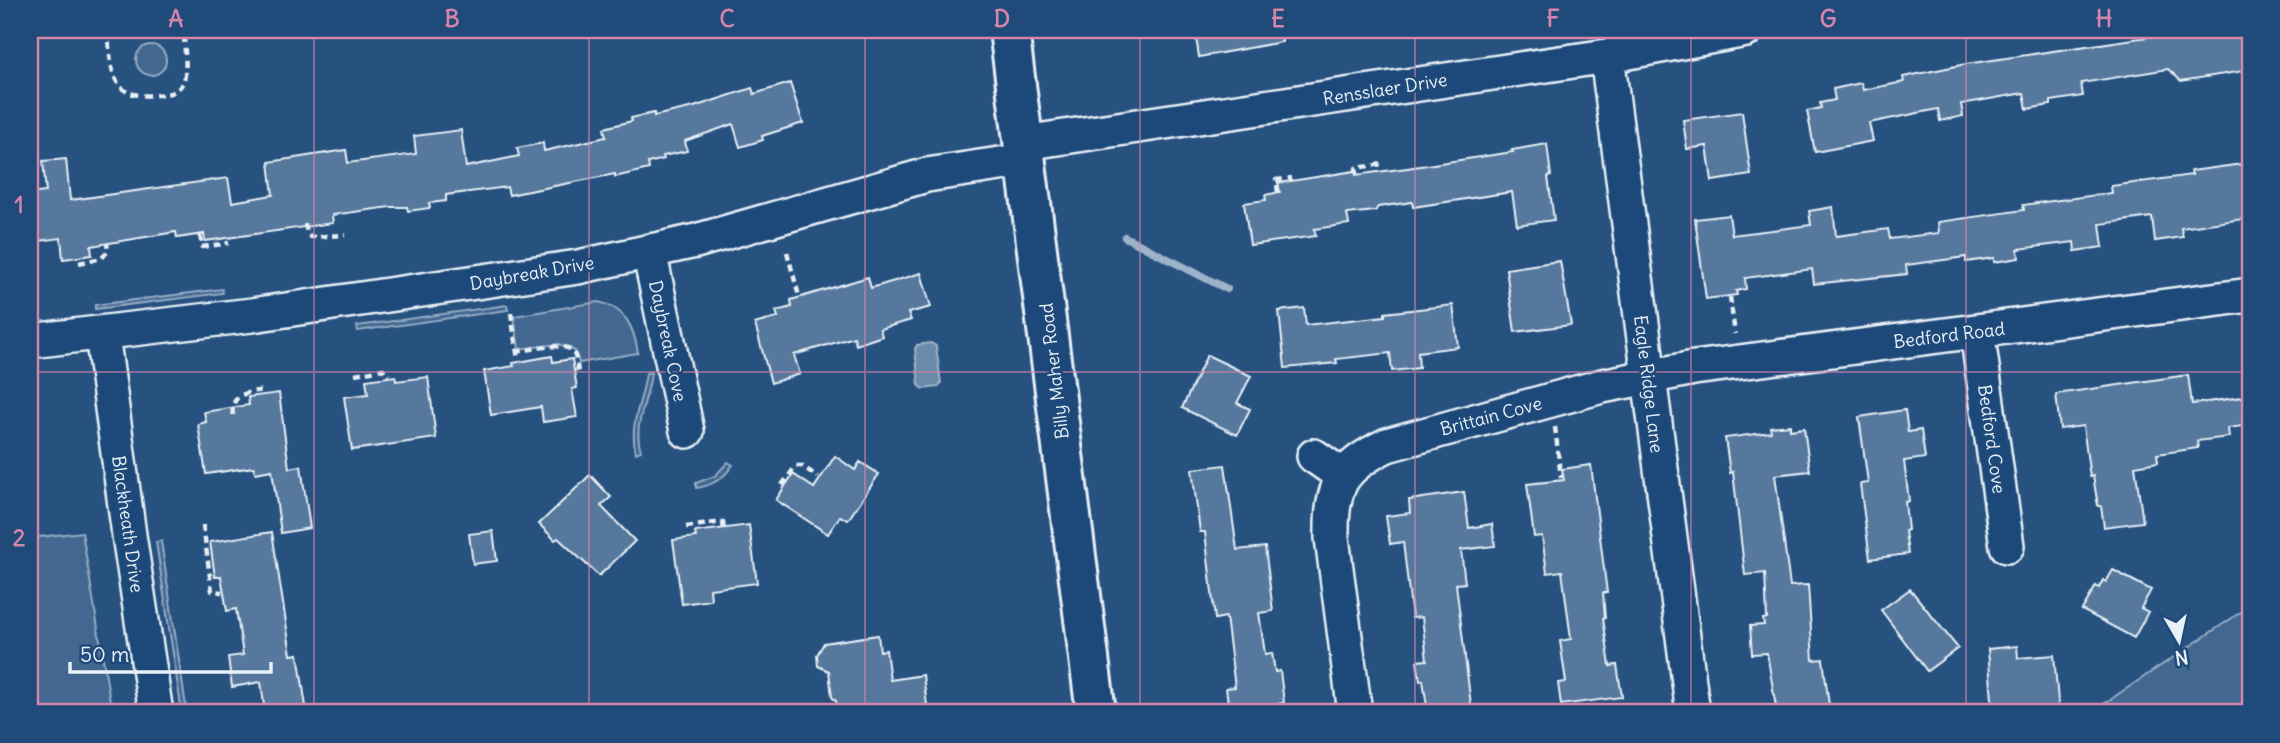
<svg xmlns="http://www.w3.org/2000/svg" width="2280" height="743" viewBox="0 0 2280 743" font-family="Delius,sans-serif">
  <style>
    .green { fill: #436891; stroke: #96acc4; stroke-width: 2 }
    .water { fill: #6b8aaa; stroke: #9db3c9; stroke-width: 2 }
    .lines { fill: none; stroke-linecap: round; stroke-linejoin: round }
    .stream { stroke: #9db3c9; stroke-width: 8 }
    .building { fill: #57789d; stroke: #e8f1f8; stroke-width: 2 }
    .minor-casing { stroke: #e8f1f8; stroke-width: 38 }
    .major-casing { stroke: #e8f1f8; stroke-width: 44 }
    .path { stroke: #e8f1f8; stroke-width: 4.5; stroke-dasharray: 7 5; stroke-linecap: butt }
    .minor { stroke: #1f4a7a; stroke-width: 33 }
    .major { stroke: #1f4a7a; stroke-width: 38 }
    .grid { fill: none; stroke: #d584aa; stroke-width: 2; stroke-opacity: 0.55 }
    .labels { text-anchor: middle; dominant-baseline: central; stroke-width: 5; stroke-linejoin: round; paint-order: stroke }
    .street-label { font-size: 18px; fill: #e8f1f8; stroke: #1f4a7a }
    .neatline { fill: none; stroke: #d584aa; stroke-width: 2.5 }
    .grid-label { font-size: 23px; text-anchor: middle; font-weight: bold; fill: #d584aa }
  </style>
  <rect width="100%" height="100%" fill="#27517f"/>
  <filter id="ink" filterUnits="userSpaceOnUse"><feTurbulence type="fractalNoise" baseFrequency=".0143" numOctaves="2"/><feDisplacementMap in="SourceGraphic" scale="14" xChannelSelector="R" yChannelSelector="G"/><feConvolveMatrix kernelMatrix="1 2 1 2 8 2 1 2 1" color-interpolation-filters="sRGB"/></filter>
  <g filter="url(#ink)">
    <path class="green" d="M136 60a15 15 0 1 1 30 0a15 15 0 1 1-30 0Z
      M222 289 223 293 95 309V305Z
      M598 302C625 307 634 327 638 353L579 363 575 351 559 344 519 349 514 316Z
      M507 305 508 310 358 331 357 326Z
      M651 372C649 400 632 424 641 451L636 453C628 424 643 401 646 373Z
      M728 462 733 465C724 478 712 486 696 488V483L715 476Z
      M82 532 112 713H30V538Z
      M161 541 187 713H182L156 542Z
      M2250 606V713H2090Z"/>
    <path class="water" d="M931 343 936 346 941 383 938 387 923 389 919 385 915 349 917 345Z"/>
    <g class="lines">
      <path class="stream" d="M1125 237 1227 289"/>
    </g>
    <path class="building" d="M1195 30H1281L1282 42 1199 57Z
      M2181 30H2250V70L2181 81 2168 69 2081 83 2083 96 2051 101V105L2027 109 2024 93 1961 104 1963 116 1940 121 1938 109 1869 123 1873 141 1815 152 1807 111 1821 108 1820 103 1835 100 1833 89 1861 83 1863 90 1904 82 1903 77 1966 64 2181 32Z
      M790 83 803 123 762 136 763 140 740 147 733 124 685 141 687 151 663 156 664 159 648 163 649 169 615 177V174L509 195 507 187 446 195V201L429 203 430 208 408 211 407 207H390L332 215 333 223 205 241 204 234 177 238 176 232 91 246 92 255 63 259 61 238 30 242V194L46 192 43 161 66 159 70 200 228 178 232 202 273 195 269 162 346 150 348 163 416 154 414 136 461 130 466 167 519 156 517 148 543 143 544 151 606 137 604 128 632 121 631 118 654 113V116L694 107 752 88 754 94Z
      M1742 112 1751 175 1712 181 1707 146 1687 149 1683 120Z
      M1547 144 1551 176 1548 177 1554 220 1517 225 1512 192 1413 207 1412 202 1378 207 1375 211 1347 214 1349 224 1314 229 1316 236 1250 245 1244 203 1266 200 1265 195 1280 192 1278 183 1355 171 1356 175 1407 168 1513 152 1512 150Z
      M2250 163V218L2181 228 2183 237 2155 241 2152 217 2100 224 2103 247 2075 251 2074 242 2018 249 2019 258 1994 262V258L1966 262V257L1906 265 1907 274 1814 284 1812 269 1745 278 1746 289 1736 291 1737 295 1706 299 1695 219 1729 215 1732 235 1811 225 1809 211 1833 207 1836 236 1888 229 1890 239 1939 233 1938 222 2024 210 2023 205 2112 193 2111 186 2192 175 2191 171Z
      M1560 261 1571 325 1515 332 1506 269Z
      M921 273 931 307 908 313 911 320 880 329 882 336 856 345 854 337 794 355 800 374 771 383 755 324 778 317 776 311 792 307 791 300 868 277 871 288Z
      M1453 305 1458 347 1418 352 1419 368 1392 371 1390 353 1336 359 1337 363 1285 368 1279 311 1304 308 1306 325 1385 316V313Z
      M1207 355 1251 376 1237 403 1250 409 1237 435 1182 408Z
      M552 356 553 362 572 359 577 388 572 389 577 417 543 422 541 407 491 415 484 371 514 366 513 363Z
      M2188 375 2192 404 2250 396V425L2228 428 2229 437 2197 441 2198 448 2157 454 2158 462 2135 466 2143 522 2104 527 2101 506H2098L2093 476 2090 477 2083 426 2060 429 2056 394Z
      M395 376 396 381 428 377 436 438 352 450 344 397 368 394 366 380Z
      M279 393 289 468 301 466 310 528 281 533 272 470 255 473 254 467 206 474 198 424 206 422 204 412 249 405 248 397Z
      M1905 410 1908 432 1921 430 1925 458 1904 461 1909 501 1905 502 1908 530 1905 531 1908 554 1870 559 1860 484 1868 483 1859 417Z
      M1790 425V430L1804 428 1810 471 1775 475 1790 586 1808 585 1813 660 1823 659 1830 713H1777L1767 653 1752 654 1750 626 1764 625 1763 619 1767 618 1765 573 1745 575 1733 472 1730 473 1725 438 1771 432 1770 427Z
      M835 456 855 470 860 462 879 474 848 520 840 516 828 534 776 500 793 474 814 488Z
      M1225 465 1237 550 1265 547 1273 611 1259 613 1265 654 1272 653 1275 672 1280 671 1284 703 1229 710 1226 688 1235 687 1226 617 1215 619 1205 532H1200L1192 469Z
      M1591 465 1607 593H1603L1605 618H1603L1610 666 1617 665 1622 697 1561 705 1558 683 1566 682 1560 641 1571 639 1562 571 1547 573 1542 536 1534 537 1527 484 1564 480 1562 469Z
      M590 475 611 497 601 506 635 541 599 576 558 538 555 540 539 524Z
      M1464 492 1469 528 1492 524 1495 546 1461 550 1465 583 1456 584 1472 713H1428L1423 680 1420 681 1417 661 1427 660 1422 617 1412 618 1403 542 1390 544 1386 516 1410 513 1409 500Z
      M749 525 757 583 710 589 711 600 682 604 673 540 696 537 695 532Z
      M493 531 497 561 473 564 469 534Z
      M272 532 291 655 298 654 307 713H265L261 682 232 687 228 657 243 655 236 609 227 611 221 576 215 577 210 542Z
      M2113 570 2151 590 2141 608 2148 612 2134 638 2082 610 2096 586 2099 588 2103 580 2106 582Z
      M1910 589 1958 648 1927 671 1881 610Z
      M878 635 880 651 886 650 890 680 923 675 927 705 870 713H838L836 701 832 697 829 671 818 666 817 655 824 643Z
      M2017 646 2018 658 2054 655 2059 713H2026V711L1993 713 1988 649Z"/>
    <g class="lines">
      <defs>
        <path id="minor" d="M1607 56 1693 713
          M1024 143 1607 56 1746 30
          M649 251 687 431
          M1977 331 2007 546
          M102 334 129 535 156 713
          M30 341 252 315 578 267 696 241 927 175 1026 160
          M1314 456 1343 476
          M1355 713 1332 538C1331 486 1340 468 1387 445L1602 386 1694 368 2250 295"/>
        <path id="major" d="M1009 30 1096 713"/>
      </defs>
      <use href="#minor" class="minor-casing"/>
      <use href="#major" class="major-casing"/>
      <path class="path" d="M107 30C113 69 107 100 157 95 167 94 176 94 182 84 190 70 182 46 185 30
        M944 30 945 42
        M2152 30H2157
        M2179 30V31
        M1357 174 1356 168 1383 164
        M1278 192 1276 180 1292 178
        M305 224 307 233 311 237 345 235
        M200 235 202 247 229 243
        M787 252 799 296
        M79 263 102 258 108 251 107 243
        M1730 297 1735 334
        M511 313 518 360
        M516 352C529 350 563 341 572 351 577 356 577 366 578 373
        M355 374 383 369 388 376
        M233 415C230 394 246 393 263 390
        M1555 427 1561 478
        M782 485 796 466H802L818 477
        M203 525 212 591 222 592
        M686 527 723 522 724 531"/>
      <use href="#minor" class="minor"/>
      <use href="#major" class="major"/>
    </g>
  </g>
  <path class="grid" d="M314 30V713M589 30V713M865 30V713M1140 30V713M1415 30V713M1691 30V713M1966 30V713M30 372H2250"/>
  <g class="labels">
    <g class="street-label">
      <text transform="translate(1385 89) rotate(-9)">Rensslaer Drive</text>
      <text transform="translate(532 273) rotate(-10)">Daybreak Drive</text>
      <text transform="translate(1949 335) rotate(-7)">Bedford Road</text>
      <text transform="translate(668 341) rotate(78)">Daybreak Cove</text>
      <text transform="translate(1054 371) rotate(-97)">Billy Maher Road</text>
      <text transform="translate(1649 384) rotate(83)">Eagle Ridge Lane</text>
      <text transform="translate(1491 416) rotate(-15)">Brittain Cove</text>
      <text transform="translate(1992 439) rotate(82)">Bedford Cove</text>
      <text transform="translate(128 524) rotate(82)">Blackheath Drive</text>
    </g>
  </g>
  <rect width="2280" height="743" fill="none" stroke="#1f4a7a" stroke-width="77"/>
  <g transform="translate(2179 641) rotate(171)" stroke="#1f4a7a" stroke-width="5" paint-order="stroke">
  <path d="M0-5L12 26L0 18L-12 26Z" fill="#e8f1f8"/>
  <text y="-10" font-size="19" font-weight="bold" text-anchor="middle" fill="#e8f1f8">N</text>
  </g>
  <path d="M70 662v10h201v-10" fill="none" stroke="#e8f1f8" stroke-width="3.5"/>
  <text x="80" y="662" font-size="21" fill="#e8f1f8" stroke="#1f4a7a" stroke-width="5" paint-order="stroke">50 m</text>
  <rect x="38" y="38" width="2204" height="666" class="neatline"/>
  <g class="grid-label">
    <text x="176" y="27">A</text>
    <text x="452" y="27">B</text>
    <text x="727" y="27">C</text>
    <text x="1002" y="27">D</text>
    <text x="1278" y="27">E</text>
    <text x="1553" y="27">F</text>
    <text x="1828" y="27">G</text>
    <text x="2104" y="27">H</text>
    <text x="19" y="213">1</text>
    <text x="19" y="546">2</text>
  </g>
</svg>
